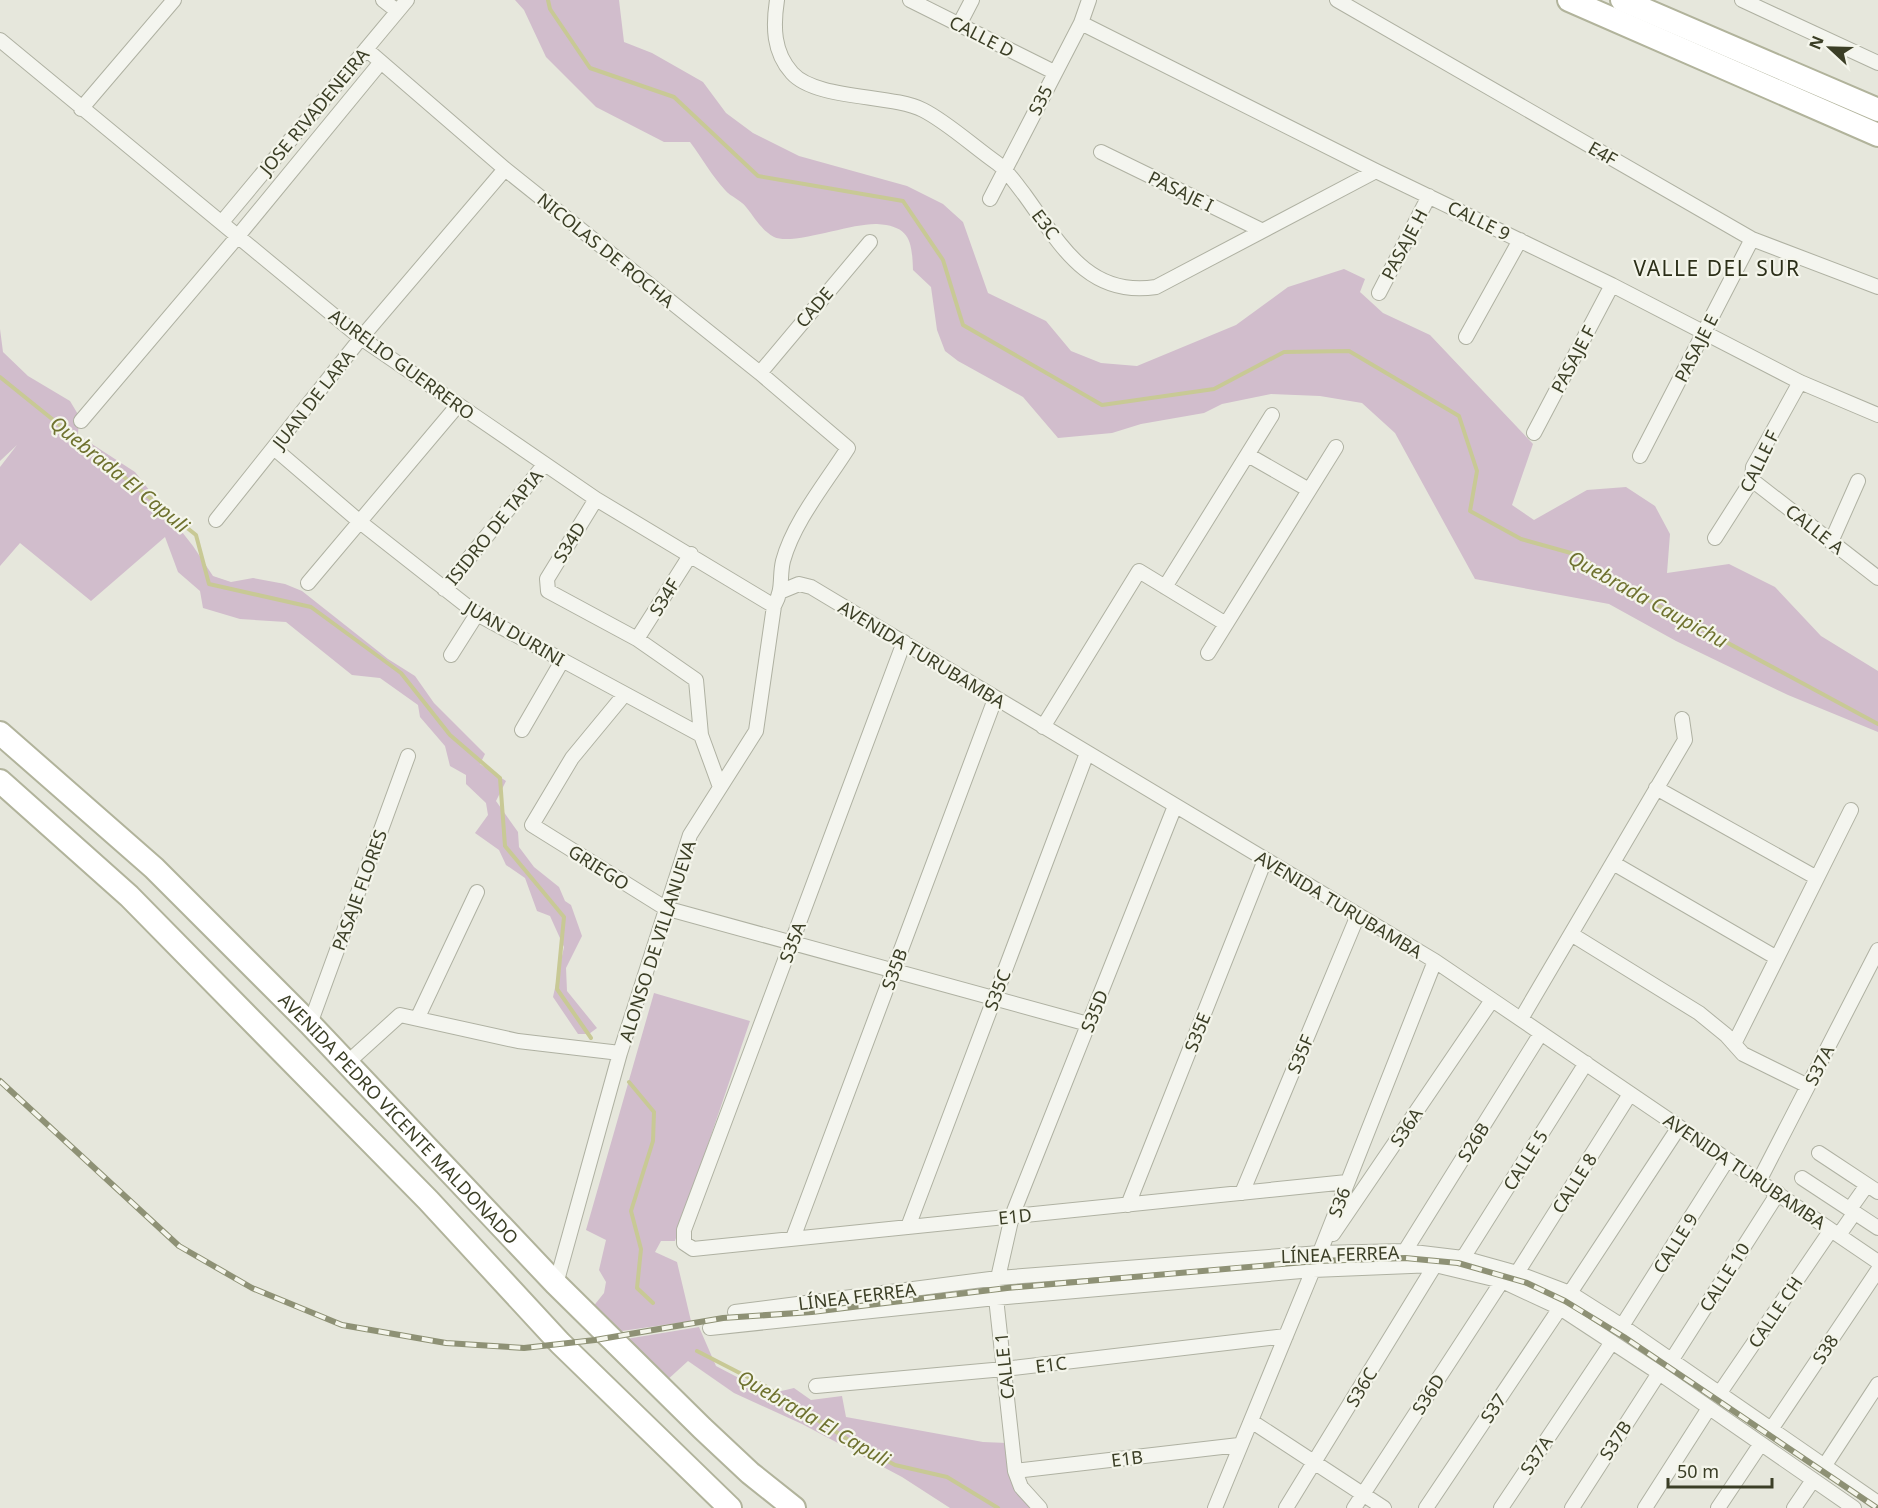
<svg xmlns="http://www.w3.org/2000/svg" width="1878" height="1508" viewBox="0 0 1878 1508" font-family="'Noto Sans',sans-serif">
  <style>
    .green { fill: #d1bdcc }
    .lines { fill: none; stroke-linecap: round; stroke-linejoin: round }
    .stream { stroke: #c8c995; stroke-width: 4 }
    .street-casing { stroke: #afb1a2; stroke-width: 16 }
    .primary-casing { stroke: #b1b39b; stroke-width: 26 }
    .street { stroke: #f4f5ef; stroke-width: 14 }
    .primary { stroke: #fff; stroke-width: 22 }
    .rail-casing { stroke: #8e9175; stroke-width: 6 }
    .rail { stroke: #f4f5eb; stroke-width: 4; stroke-dasharray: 11; stroke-linecap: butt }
    .labels { text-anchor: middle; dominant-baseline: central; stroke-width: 4.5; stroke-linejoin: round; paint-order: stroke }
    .street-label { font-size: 18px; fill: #3b3e26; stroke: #f4f5eb }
    .water-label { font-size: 20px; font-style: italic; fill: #6f722f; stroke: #f4f5eb }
    .quarter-label { font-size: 21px; letter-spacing: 1.5px; fill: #2b2e18; stroke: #f4f5eb }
  </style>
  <rect width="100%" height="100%" fill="#e6e7dc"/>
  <path class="green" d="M515 0H619L624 42 652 53 703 82 726 113 753 133 799 156 907 186 943 204 963 222 988 293 1046 321 1071 351 1101 363 1137 366 1236 325 1288 287 1344 269 1365 279 1360 292 1383 313 1430 335 1533 444 1512 505 1534 520 1587 490 1626 487 1655 506 1670 534 1667 573 1729 564 1775 587 1821 636 1878 671V732L1788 695 1676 641 1609 604 1475 579 1395 433 1362 403 1320 396 1271 394 1222 404 1204 413 1141 424 1112 433 1058 438 1023 397 958 361 945 351 937 330 931 287 913 270C912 241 910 226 877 224 850 223 793 246 774 237 761 230 755 218 746 207 741 200 731 197 725 190 712 176 702 158 690 142H664L596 107 546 57 524 10Z
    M0 329 3 352 28 376 70 401 79 416 78 435 135 472 193 546 213 576 231 582 253 578 285 584 302 591 388 659 415 676 434 703 485 754 480 764 506 781 496 801 518 832 519 847 534 867 559 887 565 901 571 905 582 936 566 968 567 991 597 1028 589 1034H578L553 997 564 947 550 916 537 911 525 878 506 865 499 850 475 833 488 815 486 803 466 784V775L450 766 445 746 420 717 418 705 380 678 352 675 286 622 240 619 203 608 200 591 178 572 165 537 91 601 20 543 0 566V467L17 445 0 461Z
    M654 993 750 1021 675 1241H661L655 1252 677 1262 691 1321 615 1332 592 1308 604 1293 606 1282 599 1270 606 1240 586 1230Z
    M699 1327 716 1366 769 1394 794 1388 811 1400 842 1396 846 1417 983 1442 1007 1443 1014 1488 1033 1508H950L902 1477 802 1424 734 1393 688 1361 665 1382 620 1340Z"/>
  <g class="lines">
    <path class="stream" d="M548 0 550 9 590 68 674 97 758 176 903 201 943 260 963 325 1102 405 1214 389 1284 352 1349 351 1459 416 1477 471 1470 511 1521 539 1578 555 1624 587 1878 724
      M0 377 196 535 209 584 311 607 401 673 450 735 500 778 505 846 564 917 557 989 591 1038
      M629 1082 654 1112 653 1141 631 1211 641 1249 637 1288 653 1303
      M697 1351 765 1386 847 1439 895 1465 947 1477 998 1508"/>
    <defs>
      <path id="street" d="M383 0 397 11
        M777 0C773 26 773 52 792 73 816 100 892 94 923 110 947 122 974 147 997 163 1008 171 1015 183 1024 194 1059 242 1087 298 1156 287L1376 171
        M910 0 1054 72
        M1337 0 1752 239 1878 287
        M1742 0 1878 63
        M1081 23 1376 171 1612 285 1800 382 1878 415
        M959 25 972 0
        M0 40 361 338 596 499 774 606
        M366 49 505 169 760 373 848 448C826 483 794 521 783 561 779 578 784 588 774 606L756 731 690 835 620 1053 556 1284
        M81 109 174 0
        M1101 152 1261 230
        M990 199 1081 23 1089 0
        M222 222 407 0
        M1379 293 1429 196
        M1466 337 1520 240
        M760 373 870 242
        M81 421 238 236 381 62
        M1534 433 1612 285
        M275 449 360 522 477 614 701 735 720 787
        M1248 455 1309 490
        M1640 456 1752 239
        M1752 480 1878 578
        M596 499 547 579 548 591 637 639 696 680 701 735
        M216 520 361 338 505 169
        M1715 538 1752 480 1753 467 1800 382
        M1831 542 1858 481
        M308 583 458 405
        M1165 587 1272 415
        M444 589 544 465
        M782 591 799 584 811 587 1435 961 1878 1262
        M637 639 691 554
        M904 642 684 1230V1243L693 1249 1347 1182
        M1208 653 1336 447
        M451 655 477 614
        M624 695 572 758 532 825 665 908 1088 1024
        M1043 727 1139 571 1226 624
        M522 730 562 661
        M1656 788 1817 878
        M1613 863 1777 958
        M1571 934 1699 1013 1726 1035 1743 1054 1808 1086
        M418 1017 477 892
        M1521 1019 1685 740 1682 719
        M310 1024 408 756
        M1734 1044 1851 810
        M347 1063 400 1015 518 1041 620 1053
        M1819 1153 1878 1192
        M1802 1178 1878 1228
        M1759 1181 1878 950
        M1242 1193 1358 915
        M1128 1205 1265 860
        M1850 1209 1867 1185
        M908 1227 1087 753
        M1333 1234 1492 1000
        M1839 1235 1855 1212
        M793 1238 995 699
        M1405 1251 1541 1033
        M1463 1258 1586 1063
        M1517 1273 1630 1094
        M1570 1293 1679 1127
        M735 1312 998 1278 1320 1253 1405 1251 1463 1258 1517 1273 1570 1293 1622 1326 1878 1503
        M1622 1326 1727 1160
        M710 1328 996 1298 1313 1270 1435 1265 1502 1281 1560 1308 1659 1373 1854 1508
        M1671 1361 1778 1193
        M816 1386 1004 1369 1286 1336
        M1719 1394 1831 1230
        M1251 1421 1384 1508
        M1772 1428 1878 1270
        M1825 1465 1878 1384
        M1015 1471 1239 1445
        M1040 1508 1021 1487 1015 1471 996 1298 998 1278 1012 1216 1175 806
        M1215 1508 1313 1270 1435 961
        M1286 1508 1435 1265
        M1354 1508 1502 1281
        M1426 1508 1560 1308
        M1501 1508 1612 1342
        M1572 1508 1659 1373
        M1645 1508 1709 1408
        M1718 1508 1760 1445
        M1794 1508 1813 1480"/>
      <g id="primary">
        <path d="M1569 0 1878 135"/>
        <path d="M1622 0 1878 110"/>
        <path id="s1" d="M0 733 154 868 310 1024 556 1284 702 1428 750 1473 794 1508"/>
        <path d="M0 781 129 896 428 1200 560 1343 730 1508"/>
      </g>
    </defs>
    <use href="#street" class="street-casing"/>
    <use href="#primary" class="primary-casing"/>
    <use href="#street" class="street"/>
    <use href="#primary" class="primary"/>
    <defs>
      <path id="rail" d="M0 1081 179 1246 252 1288 342 1325 446 1343 524 1348 595 1340 723 1318 812 1312 1007 1288 1317 1261 1405 1258 1458 1263 1527 1283 1565 1301 1624 1337 1877 1508"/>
    </defs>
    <use href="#rail" class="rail-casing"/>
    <use href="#rail" class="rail"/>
  </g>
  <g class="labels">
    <g class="street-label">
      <text transform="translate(982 36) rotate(27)">CALLE D</text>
      <text transform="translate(1040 100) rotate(-63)">S35</text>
      <text transform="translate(314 111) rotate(-50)">JOSE RIVADENEIRA</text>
      <text transform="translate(1603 153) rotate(30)">E4F</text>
      <text transform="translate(1181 191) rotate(26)">PASAJE I</text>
      <text transform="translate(1479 220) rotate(26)">CALLE 9</text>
      <text transform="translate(1046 224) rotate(53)">E3C</text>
      <text transform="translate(1404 244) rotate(-62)">PASAJE H</text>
      <text transform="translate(606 250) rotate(39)">NICOLAS DE ROCHA</text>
      <text transform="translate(814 307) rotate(-49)">CADE</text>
      <text transform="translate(1696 348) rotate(-63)">PASAJE E</text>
      <text transform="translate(1573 359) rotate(-62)">PASAJE F</text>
      <text transform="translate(402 364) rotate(36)">AURELIO GUERRERO</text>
      <text transform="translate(313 399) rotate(-52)">JUAN DE LARA</text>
      <text transform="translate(1759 461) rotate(-64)">CALLE F</text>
      <text transform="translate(494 527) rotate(-51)">ISIDRO DE TAPIA</text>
      <text transform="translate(1815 529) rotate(38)">CALLE A</text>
      <text transform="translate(569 542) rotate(-58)">S34D</text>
      <text transform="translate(664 597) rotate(-58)">S34F</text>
      <text transform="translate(515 633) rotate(30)">JUAN DURINI</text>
      <text transform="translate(922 654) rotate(31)">AVENIDA TURUBAMBA</text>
      <text transform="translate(599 867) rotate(32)">GRIEGO</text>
      <text transform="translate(359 890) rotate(-70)">PASAJE FLORES</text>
      <text transform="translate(1339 904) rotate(31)">AVENIDA TURUBAMBA</text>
      <text transform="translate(657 941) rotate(-72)">ALONSO DE VILLANUEVA</text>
      <text transform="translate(792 942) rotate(-69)">S35A</text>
      <text transform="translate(894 969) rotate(-70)">S35B</text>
      <text transform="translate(997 990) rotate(-69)">S35C</text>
      <text transform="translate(1094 1011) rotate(-68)">S35D</text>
      <text transform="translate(1197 1032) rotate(-68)">S35E</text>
      <text transform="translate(1300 1054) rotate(-67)">S35F</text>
      <text transform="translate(1819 1065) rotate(-63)">S37A</text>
      <text stroke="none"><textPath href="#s1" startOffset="555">AVENIDA PEDRO VICENTE MALDONADO</textPath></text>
      <text transform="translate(1406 1127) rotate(-56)">S36A</text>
      <text transform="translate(1473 1142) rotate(-58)">S26B</text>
      <text transform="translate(1525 1160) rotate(-58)">CALLE 5</text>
      <text transform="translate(1745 1171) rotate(34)">AVENIDA TURUBAMBA</text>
      <text transform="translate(1574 1183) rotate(-58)">CALLE 8</text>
      <text transform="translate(1339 1202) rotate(-69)">S36</text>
      <text transform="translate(1015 1216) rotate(-6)">E1D</text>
      <text transform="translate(1675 1243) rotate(-58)">CALLE 9</text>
      <text transform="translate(1340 1254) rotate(-2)">LÍNEA FERREA</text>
      <text transform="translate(1724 1277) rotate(-58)">CALLE 10</text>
      <text transform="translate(857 1296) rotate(-7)">LÍNEA FERREA</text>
      <text transform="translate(1775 1312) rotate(-56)">CALLE CH</text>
      <text transform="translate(1825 1349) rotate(-56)">S38</text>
      <text transform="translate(1051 1364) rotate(-7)">E1C</text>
      <text transform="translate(1004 1366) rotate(-96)">CALLE 1</text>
      <text transform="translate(1361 1387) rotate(-59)">S36C</text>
      <text transform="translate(1428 1394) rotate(-57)">S36D</text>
      <text transform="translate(1493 1408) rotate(-56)">S37</text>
      <text transform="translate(1615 1440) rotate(-57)">S37B</text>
      <text transform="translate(1536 1455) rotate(-56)">S37A</text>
      <text transform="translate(1127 1458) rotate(-7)">E1B</text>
    </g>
    <g class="water-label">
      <text transform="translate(120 474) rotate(39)">Quebrada El Capuli</text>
      <text transform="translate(1648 599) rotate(29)">Quebrada Caupichu</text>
      <text transform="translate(814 1418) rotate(30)">Quebrada El Capuli</text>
    </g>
    <g class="quarter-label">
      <text x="1717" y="268">VALLE DEL SUR</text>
    </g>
  </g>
  <g transform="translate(1830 48) rotate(292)" stroke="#f4f5eb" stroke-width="4.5" paint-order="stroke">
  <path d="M0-4.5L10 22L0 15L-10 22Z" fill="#3b3e26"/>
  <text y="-9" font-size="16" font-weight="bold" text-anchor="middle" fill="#3b3e26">N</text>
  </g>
  <path d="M1668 1478v9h104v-9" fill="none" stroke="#3b3e26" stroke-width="3"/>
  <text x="1677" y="1478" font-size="18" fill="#3b3e26" stroke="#f4f5eb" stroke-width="4.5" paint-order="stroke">50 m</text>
</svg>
